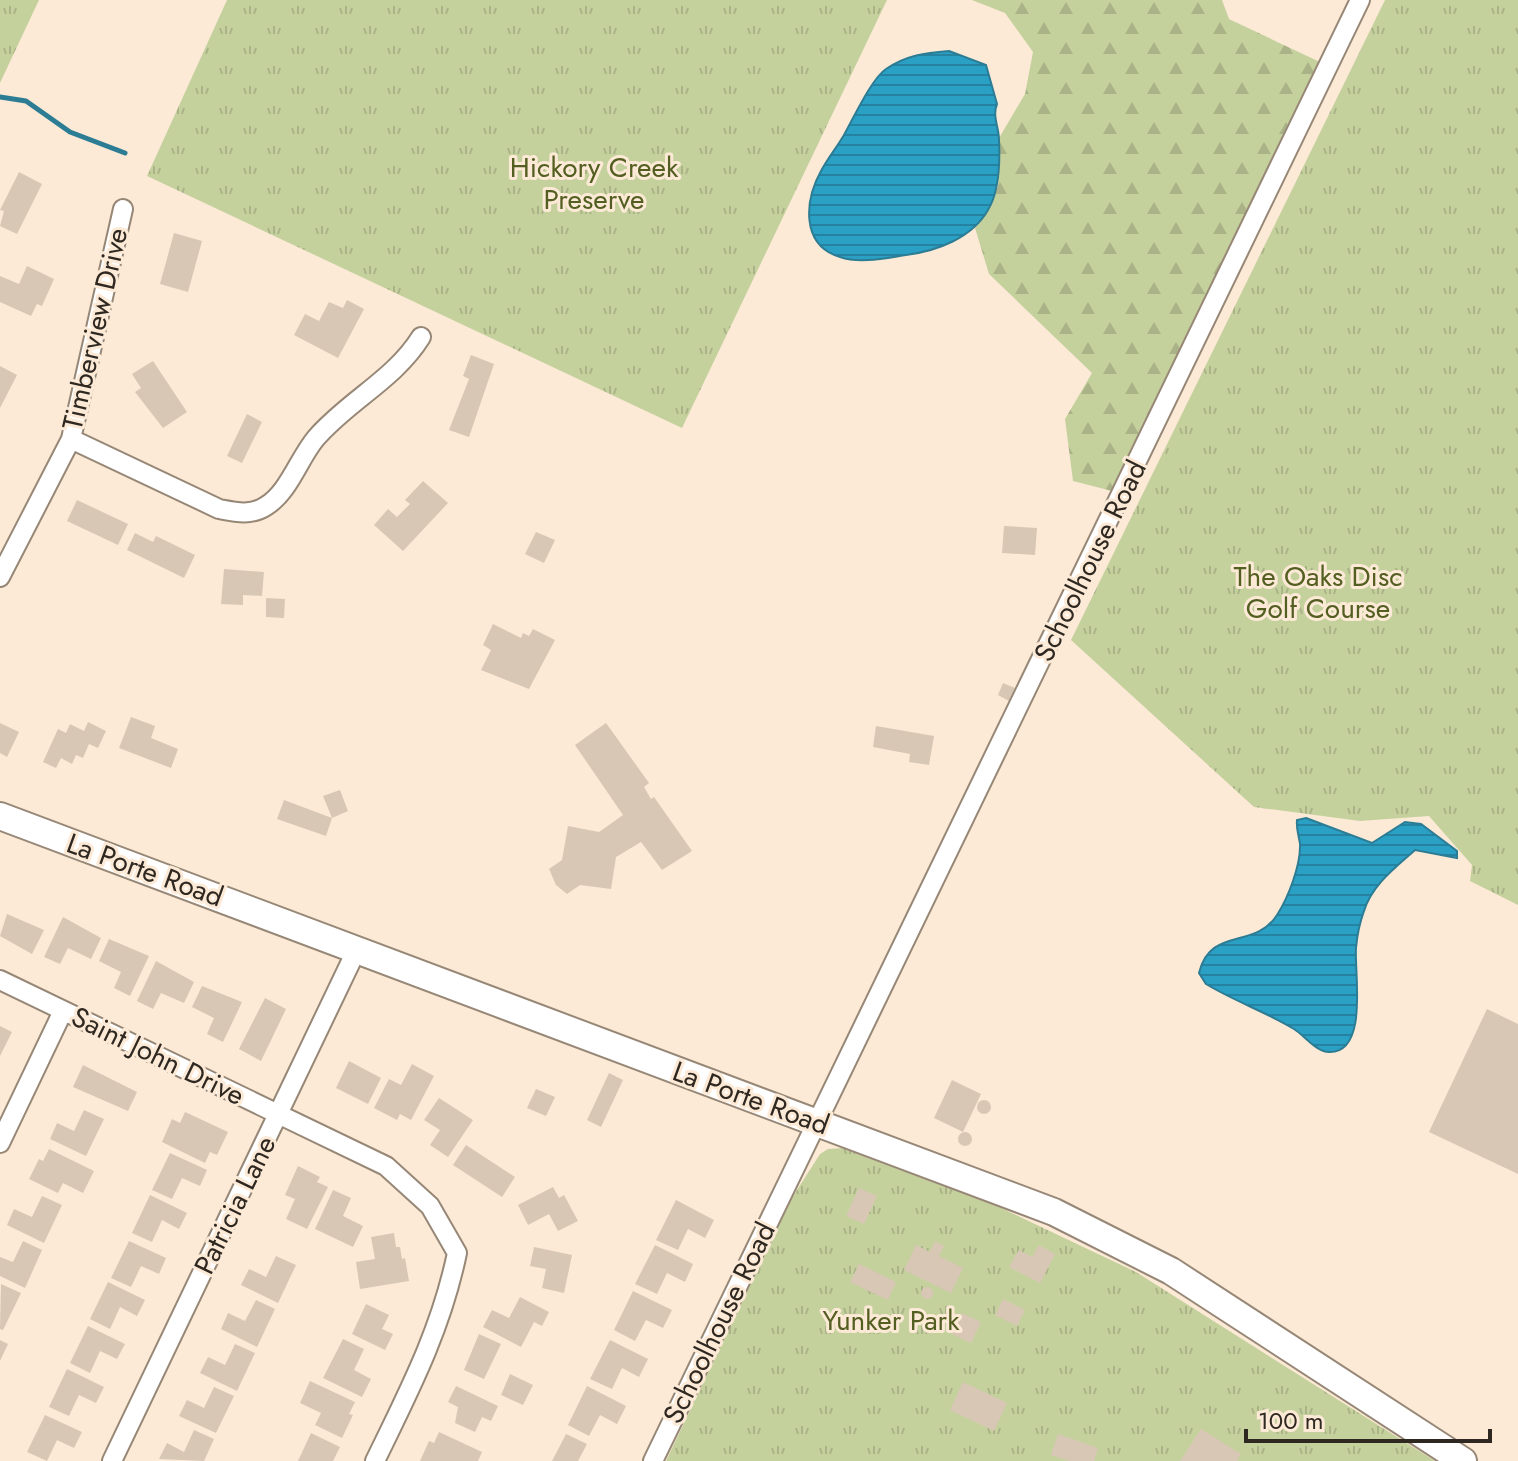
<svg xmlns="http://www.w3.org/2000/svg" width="1518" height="1461" viewBox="0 0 1518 1461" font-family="Jost,sans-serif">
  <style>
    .forest { fill: url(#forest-firs) }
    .park { fill: url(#park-tufts) }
    .water { fill: url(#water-rules); stroke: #2c7c94; stroke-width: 2 }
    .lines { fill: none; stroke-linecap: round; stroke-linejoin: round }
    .stream { stroke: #2c7c94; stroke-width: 5 }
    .building { fill: #d8c7b5 }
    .street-casing { stroke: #978776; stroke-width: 22 }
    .secondary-casing { stroke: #978776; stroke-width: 30 }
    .street { stroke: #fff; stroke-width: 18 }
    .secondary { stroke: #fff; stroke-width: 26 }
    .labels { text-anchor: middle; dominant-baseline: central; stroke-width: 6; stroke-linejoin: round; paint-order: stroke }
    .park-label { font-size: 28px; fill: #535e21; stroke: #fcead7 }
    .street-label { font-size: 28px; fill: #2f2821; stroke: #fcead7 }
  </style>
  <defs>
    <pattern id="forest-firs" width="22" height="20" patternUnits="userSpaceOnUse" patternTransform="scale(2)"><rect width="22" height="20" fill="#c5d19d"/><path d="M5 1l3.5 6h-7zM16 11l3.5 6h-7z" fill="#aab387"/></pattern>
    <pattern id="park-tufts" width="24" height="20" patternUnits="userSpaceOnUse" patternTransform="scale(2)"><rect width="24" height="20" fill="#c5d19d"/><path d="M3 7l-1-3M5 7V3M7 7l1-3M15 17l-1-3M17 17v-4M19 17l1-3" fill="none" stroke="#aab387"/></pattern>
    <pattern id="water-rules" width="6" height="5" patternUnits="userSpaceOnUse" patternTransform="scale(2)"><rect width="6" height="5" fill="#2ba0c5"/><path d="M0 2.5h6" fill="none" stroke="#2582a0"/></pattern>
  </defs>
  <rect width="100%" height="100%" fill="#fcead7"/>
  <path class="forest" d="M972 0H1222L1229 19 1322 63 1112 491 1073 481 1065 419 1092 373 989 274 975 228 989 210 998 186 999 138 1025 94 1033 52 1005 13Z"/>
  <path class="park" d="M0 0H39L0 83Z
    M227 0H887L682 428 147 176Z
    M1385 0H1518V905L1470 881 1472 865 1429 816 1360 821 1254 807 1071 640Z
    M842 1148 999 1207 1136 1272 1435 1461H666L788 1204 820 1154 828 1149Z"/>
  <path class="water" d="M949 51 986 65 997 104C992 116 999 127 999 140 1000 161 999 192 988 210 972 238 937 251 906 255 886 258 860 264 840 257 800 245 805 200 821 171 828 158 837 147 844 135 853 119 872 78 886 69 907 55 925 53 949 51Z
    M1306 818 1372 843 1405 822 1421 824 1457 851V858L1415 850C1395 868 1372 885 1364 911 1360 922 1357 936 1356 948 1354 971 1369 1052 1330 1052 1317 1053 1305 1036 1294 1029 1266 1012 1234 1001 1206 984L1199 973C1210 926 1255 950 1277 915 1288 898 1301 865 1300 844 1299 836 1296 829 1297 820Z"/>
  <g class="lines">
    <path class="stream" d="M0 97 26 101 70 132 125 153"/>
  </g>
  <path class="building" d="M19 172 42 184 17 234 0 226 4 211 0 210Z
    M174 233 202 241 188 292 160 284Z
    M27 266 54 279 42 306 37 304 31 316 0 302V276L19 284Z
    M347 300 364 309 338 358 294 335 305 314 319 321 329 302 343 308Z
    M471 355 494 364 469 437 449 430 469 379 463 376Z
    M153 361 187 412 163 428 135 392 141 388 132 374Z
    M0 366 17 375 0 408Z
    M247 414 262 422 242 463 227 456Z
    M423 481 448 503 403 551 374 525 388 509 397 517 410 504 405 500Z
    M77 500 128 524 118 545 67 521Z
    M1004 526 1037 528 1035 555 1002 553Z
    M536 532 555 540 544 563 525 554Z
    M135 533 153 542 156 536 195 555 184 578 127 550Z
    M224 569 264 572 262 596 243 595V605L221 604Z
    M266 598 285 599 284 618 266 617Z
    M493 624 521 638 523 633 529 636 533 629 555 640 529 689 481 670 491 650 483 645Z
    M1003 683 1015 688 1009 701 998 695Z
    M131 717 155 726 151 738 178 749 171 768 119 748Z
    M88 722 106 731 98 748 89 744 83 758 76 755 72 764 61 758 56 768 43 762 58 729 66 733 70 724 84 731Z
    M0 723 19 732 7 757 0 753Z
    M606 723 649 783 644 787 651 799 654 797 692 851 662 870 641 842 616 857 611 889 580 885 567 894 556 885 549 869 562 860 568 826 599 832 623 815 575 745Z
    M876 726 934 736 929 765 909 762 910 754 873 747Z
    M340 790 348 811 332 818 323 796Z
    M284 800 332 818 326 836 277 819Z
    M7 914 44 930 32 954 0 936Z
    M63 917 101 938 91 959 68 948 60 964 44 957Z
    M109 939 149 956 130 996 114 988 121 972 99 961Z
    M156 961 194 982 184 1003 161 993 153 1009 137 1001Z
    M202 986 242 1002 223 1042 207 1034 214 1018 192 1007Z
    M265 998 286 1009 261 1061 239 1049Z
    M1487 1009 1518 1024V1174L1429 1132Z
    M0 1026 12 1032 0 1056Z
    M349 1061 381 1078 368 1104 336 1088Z
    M412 1064 434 1076 411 1120 400 1114 397 1120 374 1108 389 1079 401 1085Z
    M83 1065 137 1092 128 1111 73 1087Z
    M609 1073 623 1080 601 1127 587 1120Z
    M952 1080 981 1094 963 1132 934 1118Z
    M536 1089 555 1097 546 1116 527 1108Z
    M439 1098 473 1120 448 1157 430 1145 440 1130 424 1120Z
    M977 1107a7 7 0 1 1 14 0a7 7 0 1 1-14 0Z
    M84 1110 104 1119 86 1156 50 1139 57 1123 74 1131Z
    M185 1112 228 1132 217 1155 210 1152 205 1163 162 1142 172 1119 180 1123Z
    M958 1139a7 7 0 1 1 14 0a7 7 0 1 1-14 0Z
    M466 1145 515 1177 502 1197 453 1165Z
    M49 1149 94 1171 83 1193 63 1183 58 1193 29 1179 39 1159 43 1161Z
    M170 1153 207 1170 200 1186 182 1178 172 1199 152 1190Z
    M298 1166 320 1177 317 1182 328 1187 307 1229 286 1219 295 1199 285 1195Z
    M553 1187 559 1198 564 1195 578 1221 558 1231 549 1214 528 1225 518 1205Z
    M859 1188 877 1196 864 1224 846 1216Z
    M333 1190 351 1198 343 1216 363 1226 353 1247 315 1229Z
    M150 1195 187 1213 179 1229 162 1220 152 1242 132 1233Z
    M42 1196 62 1205 44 1243 7 1225 14 1209 32 1217Z
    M676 1200 714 1220 705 1238 688 1229 678 1250 656 1240Z
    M394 1233 396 1247H400L402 1259 405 1258 409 1281 360 1289 356 1262 375 1259 371 1237Z
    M23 1241 42 1250 25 1288 0 1276V1257L13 1262Z
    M129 1241 166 1258 159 1274 141 1266 131 1287 111 1278Z
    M935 1241 944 1246 939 1256 963 1268 951 1293 904 1270 916 1245 930 1252Z
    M655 1245 693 1264 685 1282 667 1273 657 1294 635 1284Z
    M1039 1245 1055 1254 1040 1283 1009 1267 1019 1250 1032 1257Z
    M534 1247 572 1255 564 1293 542 1288 546 1269 530 1266Z
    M276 1256 296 1265 278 1303 241 1285 249 1269 266 1277Z
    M859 1264 896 1282 888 1300 850 1282Z
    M108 1282 145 1300 137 1316 120 1307 110 1329 90 1319Z
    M1 1284 21 1293 3 1330 0 1329Z
    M921 1293a6 6 0 1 1 12 0a6 6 0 1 1-12 0Z
    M633 1291 672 1310 663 1328 646 1320 635 1341 614 1330Z
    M520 1297 549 1312 542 1326 534 1322 521 1347 483 1327 492 1310 509 1318Z
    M1003 1299 1025 1310 1017 1326 995 1315Z
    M256 1300 275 1309 257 1347 221 1329 228 1313 245 1321Z
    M366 1304 389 1315 382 1329 393 1334 385 1350 352 1334Z
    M962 1313 981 1322 971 1343 952 1334Z
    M88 1326 125 1344 117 1359 100 1351 90 1373 70 1363Z
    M479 1334 501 1344 484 1379 464 1370Z
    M343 1339 364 1349 354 1370 371 1379 362 1397 323 1378Z
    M0 1340 8 1344 0 1361Z
    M610 1340 648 1359 639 1377 622 1368 612 1389 590 1379Z
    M235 1344 255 1353 237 1391 200 1373 208 1357 225 1365Z
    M67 1369 104 1387 96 1403 79 1395 69 1416 49 1407Z
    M510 1374 533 1385 523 1405 501 1395Z
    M310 1381 355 1402 349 1414 353 1415 342 1438 315 1425 321 1413 300 1403Z
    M963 1382 1007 1403 994 1431 950 1410Z
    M456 1386 498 1406 491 1421 482 1417 475 1432 455 1423 458 1407 448 1402Z
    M587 1386 626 1406 617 1424 600 1415 589 1436 568 1425Z
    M214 1387 234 1396 216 1433 179 1416 187 1400 204 1408Z
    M45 1415 82 1432 74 1448 57 1440 47 1461 27 1452Z
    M1201 1429 1241 1454 1237 1461H1180Z
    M194 1430 214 1439 204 1461 159 1459 167 1443 184 1452Z
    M439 1432 482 1452 478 1461H420L429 1441 434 1443Z
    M311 1433 340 1447 333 1461H298Z
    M566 1434 587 1444 578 1461H552Z
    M1058 1434 1098 1448 1094 1461H1070L1051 1455Z"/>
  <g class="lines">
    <defs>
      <path id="street" d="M71 439 219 509C235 512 251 516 266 506 289 492 299 458 316 438 349 400 394 380 421 337
        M0 577 71 439 123 209
        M0 980 386 1166 430 1206 457 1253C441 1330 409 1391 375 1461
        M0 1143 63 1011
        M112 1461 357 949
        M653 1461 1360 0"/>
      <path id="secondary" d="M0 816 1054 1212 1171 1271 1463 1461"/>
    </defs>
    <use href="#street" class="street-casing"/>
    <use href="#secondary" class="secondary-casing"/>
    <use href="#street" class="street"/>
    <use href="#secondary" class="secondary"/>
  </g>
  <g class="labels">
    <g class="park-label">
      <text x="594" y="167">Hickory Creek<tspan x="594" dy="32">Preserve</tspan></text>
      <text x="1318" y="576">The Oaks Disc<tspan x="1318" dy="32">Golf Course</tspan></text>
      <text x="891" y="1320">Yunker Park</text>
    </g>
    <g class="street-label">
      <text transform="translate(95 329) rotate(-77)">Timberview Drive</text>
      <text transform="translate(1090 561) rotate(-64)">Schoolhouse Road</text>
      <text transform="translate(145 870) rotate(20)">La Porte Road</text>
      <text transform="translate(158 1056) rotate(26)">Saint John Drive</text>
      <text transform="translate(751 1098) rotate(20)">La Porte Road</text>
      <text transform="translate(235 1205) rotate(-64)">Patricia Lane</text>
      <text transform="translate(719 1323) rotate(-64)">Schoolhouse Road</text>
    </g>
  </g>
  <path d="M1246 1429v12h244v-12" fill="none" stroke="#2f2821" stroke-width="4"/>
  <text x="1258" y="1429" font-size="24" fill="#2f2821" stroke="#fcead7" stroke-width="6" paint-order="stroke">100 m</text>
</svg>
